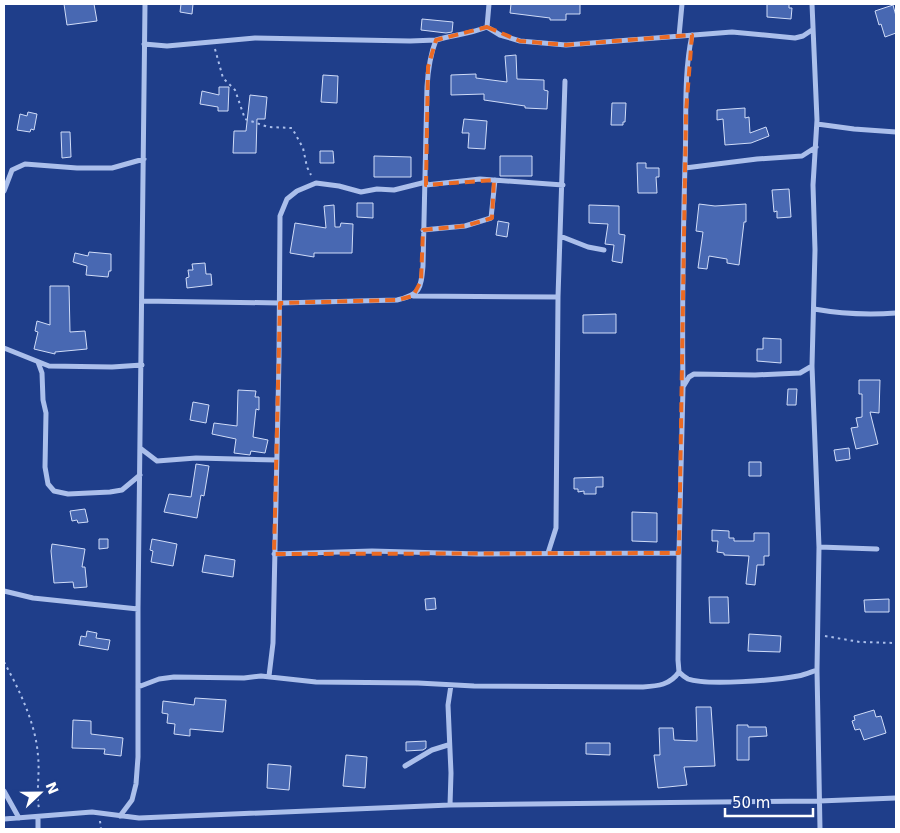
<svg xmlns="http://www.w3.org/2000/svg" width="900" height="833" viewBox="0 0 900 833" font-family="'DejaVu Sans',sans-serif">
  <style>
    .building { fill: #4868b2; stroke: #d0dcf8 }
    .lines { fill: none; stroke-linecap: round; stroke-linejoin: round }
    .path { stroke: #abbfeb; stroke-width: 2; stroke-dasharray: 2.5 4; stroke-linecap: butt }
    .minor { stroke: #abbfeb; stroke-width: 5 }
    .marked { fill: none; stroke: #ea6a24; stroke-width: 4; stroke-dasharray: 10 6; stroke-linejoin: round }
  </style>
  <rect width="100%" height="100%" fill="#1f3e8a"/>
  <path class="building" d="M64 4H94L97 21 67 25Z
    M181 4H193L192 14 180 12Z
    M511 4H580V14H566V20H550V18L510 13Z
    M767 4H789V8H792L791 19 767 17Z
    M893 5 896 16V33L885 37 881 24 879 25 875 11Z
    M422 19 453 22 452 32 446 33 421 30Z
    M516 55 517 79 544 80V90L548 91 547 109 525 108V106L484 100V94L451 95V75L476 74V78L507 82 505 56Z
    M323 75 338 76 337 103 321 102Z
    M219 87H229L228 111H218V107L200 104 202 91 219 95Z
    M250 95 267 97 265 119H257L256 153H233L234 131H246Z
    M612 103H626L625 122H623V125H611Z
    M745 108V118L749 117 750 133 766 127 769 136 751 143 725 145 723 119 717 120V110Z
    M28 112 37 114 34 130 31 129 30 132 17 130 20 114 27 116Z
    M464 119 487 121 485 149 468 148 469 133H462Z
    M61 132H70L71 157 62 158Z
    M320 151H333L334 163H320Z
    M374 156 411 157V177H374Z
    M500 156H532V176H500Z
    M637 163H646V168H659V177H656L657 193H638Z
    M789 189 791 217 777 218V211L774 212 772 190Z
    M357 203H373V218L357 217Z
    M699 204 715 206 746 204V222H744L739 265 727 263V259L709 256 707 269 698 268 703 232 696 231Z
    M334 205 335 227H340L341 223 353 224 352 253H314V257L290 253 295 223 326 228 324 206Z
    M589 205 619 206V234L625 235 622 263 612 261 614 245 605 244 608 224 589 223Z
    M498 221 509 223 507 237 496 235Z
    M89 252 111 254V271H109L108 277 86 275 87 266 73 262 75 253 88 256Z
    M205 263 206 274H211L212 285 187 288 186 278 189 277 188 270H193L192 264Z
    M50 286H69L70 332 85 331 87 349 55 352V354L34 349 38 332 35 331 37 321 50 325Z
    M616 314V333H583V315Z
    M763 338 781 339V363L757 361V349H763Z
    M859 380H880L879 413 870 412 878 444 856 449 851 428 858 427 856 418 862 417V394H859Z
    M788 389H797L796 405H787Z
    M238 390 256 391 255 397H259V410L256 409 253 437 268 440 265 453 251 451 250 455 234 453 236 439 212 434 214 423 237 426Z
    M193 402 209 405 206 423 190 420Z
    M849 448 850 459 836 461 834 450Z
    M749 462H761V476H749Z
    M196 464 209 466 204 496 201 495 197 518 164 512 169 494 191 497Z
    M603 477V487H596V494H584V491L578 492V489H574V478Z
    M85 509 88 522 78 523 77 520 72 521 70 511Z
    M632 512 657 513V542L632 541Z
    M712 530 729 531V538H734V541H754V533H769V556H764V565H757L755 585 746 584 749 556 724 555V553L717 552 718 541H712Z
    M99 539H108V548L99 549Z
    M152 539 177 544 173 566 151 562 153 551 150 550Z
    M52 544 85 549 82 567H85L87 587 74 588 73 582 54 583 51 551Z
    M205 555 235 560 233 577 202 572Z
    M709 597H728L729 623H710Z
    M435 598 436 609 426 610 425 599Z
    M889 599V612H865L864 600Z
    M87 631 97 633 96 638 110 640 108 650 79 645 81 636 86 637Z
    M749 634 781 636 780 652 748 651Z
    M195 698 226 700 223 732 190 729V736L174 734 175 724 167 723 168 714 162 713 163 701 194 705Z
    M696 707H711L715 766 684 767 687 785 658 788 654 755H660L659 728H673L674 740 697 741Z
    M874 710 876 717 881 716 886 733 864 740 860 729 855 730 852 721 855 720 854 716Z
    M73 720 91 721V734L123 738 121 756 104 754 105 749 72 748Z
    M737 725H748V727H766L767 736 749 737V760H737Z
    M426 741V748L423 750 406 751V742Z
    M586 743H610V755L586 754Z
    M346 755 367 757 365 788 343 786Z
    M268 764 291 766 289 790 267 788Z"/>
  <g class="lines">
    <path class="path" d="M215 49 223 78 235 90 245 119 268 127 292 128 303 148 307 167 311 175
      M825 636 860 642 896 643
      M4 662C19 689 36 724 38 756 40 774 36 791 39 809
      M100 821 101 829"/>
    <path class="minor" d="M812 4 817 120 813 185 815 250 812 366 819 547 817 670 820 829
      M487 27 500 35 520 41 566 45 732 32 795 38 803 36 812 30
      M679 36 682 4
      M144 44 167 46 255 38 410 41 436 40
      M817 124 854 129 896 132
      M685 168 757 159 802 156 816 147
      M426 185 480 179 563 185
      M4 191 12 170 25 164 77 168H112L144 159
      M423 230 465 226 491 218 495 180
      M560 236 588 247 604 250
      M413 296 558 297
      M142 301 280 303 397 300C420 295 421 289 423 266L427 87C428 70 430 55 436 40 453 35 470 34 487 27L489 4
      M814 309C842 314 868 315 896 313
      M4 348 49 366 112 367 142 365
      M38 362 42 373 43 400 46 413 45 467 48 484 54 491 68 494 110 492 122 490 140 475
      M812 366 800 373 755 375 694 374 689 377 683 387 679 553 678 660 679 672C682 675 684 677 688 679 707 686 777 680 798 676 805 675 811 672 817 670
      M683 386C682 312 683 238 685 164 687 121 683 77 692 35
      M140 448 157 461 196 458 277 460
      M819 547 877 549
      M548 553 556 528 558 297 565 81
      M274 554 372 551 478 554 679 553
      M4 591 33 598 138 609
      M269 676 273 643 279 359 280 216 287 199 297 191 316 183 339 186 361 192 377 189 394 190 426 182
      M138 687 159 679 174 677 244 678 261 676 316 682 418 683 474 686 643 687C658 686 670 685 679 672
      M405 766 432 750 448 745
      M4 791 19 818
      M450 805 451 773 448 705 451 685
      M120 816 132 800 136 784 138 757V609L145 4
      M38 817V829
      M4 819 92 812 139 818 450 805 819 801 896 798"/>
  </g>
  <path class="marked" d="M487 27 520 41 566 45 692 35 686 112 679 553 274 554 280 303 397 300 413 296 421 281 423 230 465 226 492 218 494 180 426 185 428 67 436 40Z"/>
  <rect width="900" height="833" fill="none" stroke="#ffffff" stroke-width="10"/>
  <g transform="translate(40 793) rotate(68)" stroke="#1f3e8a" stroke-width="4" paint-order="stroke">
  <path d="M0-4L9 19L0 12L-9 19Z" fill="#ffffff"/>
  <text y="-8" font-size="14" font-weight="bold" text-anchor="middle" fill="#ffffff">N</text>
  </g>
  <path d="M725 808v8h88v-8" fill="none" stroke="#ffffff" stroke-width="2.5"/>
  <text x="732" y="808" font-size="15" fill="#ffffff" stroke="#1f3e8a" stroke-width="4" paint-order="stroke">50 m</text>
</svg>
